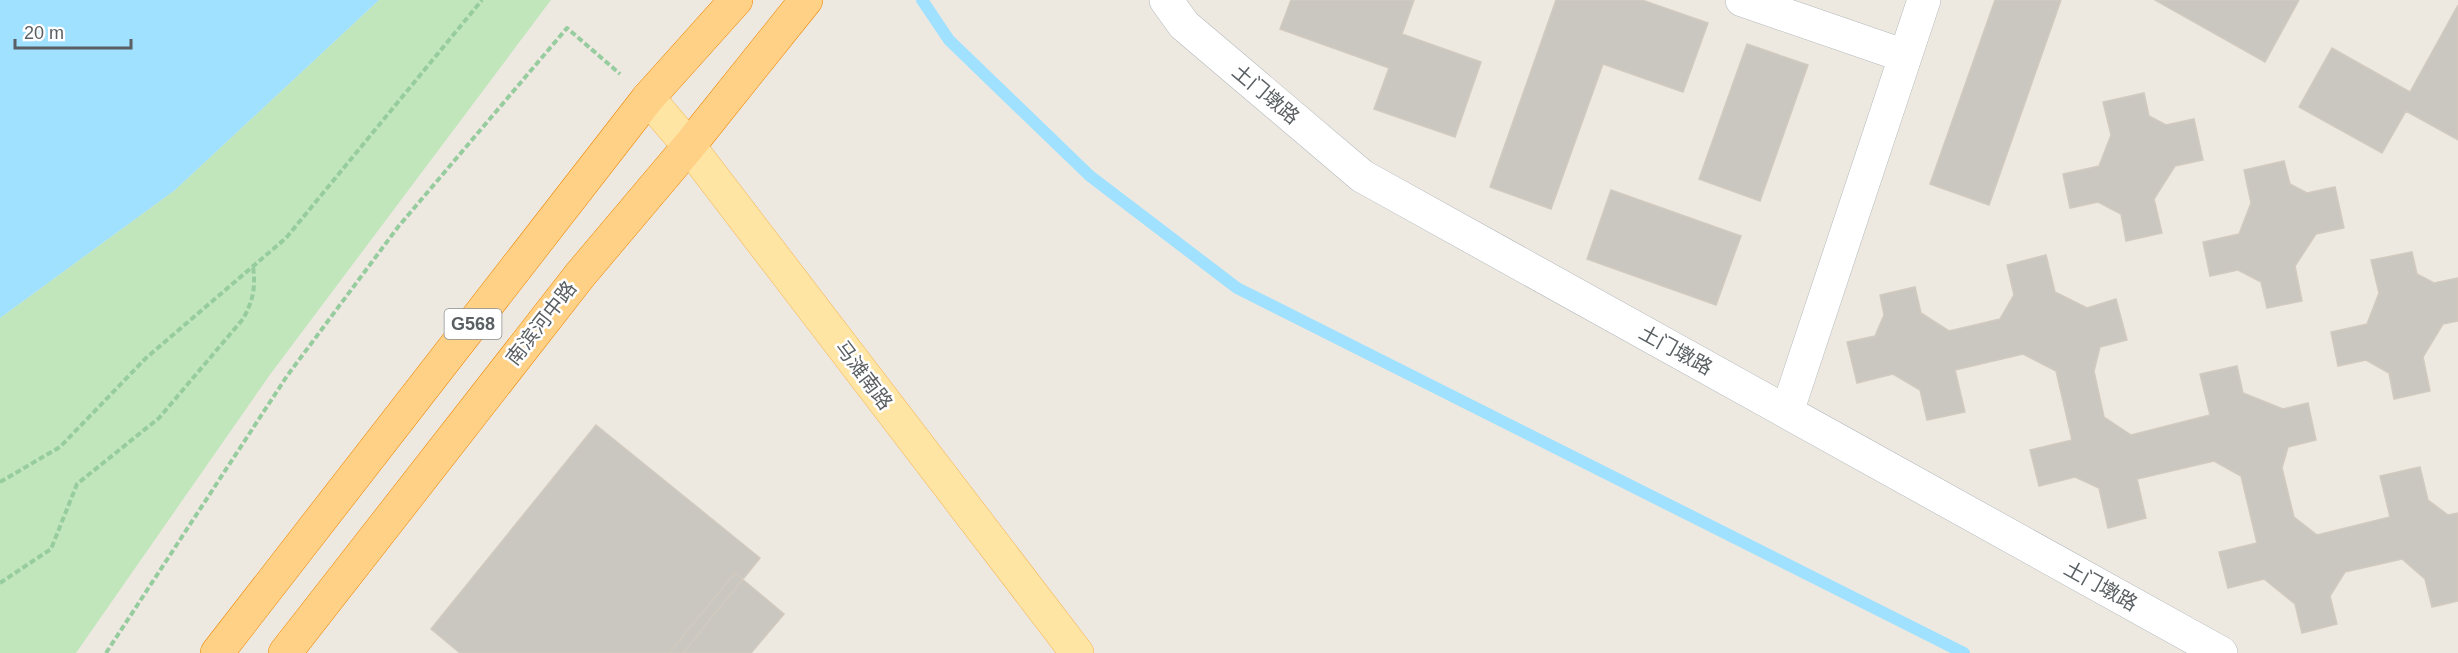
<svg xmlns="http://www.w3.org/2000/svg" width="2458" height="653" font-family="Arial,'Noto Sans SC',sans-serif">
<rect width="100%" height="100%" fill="#ede9e1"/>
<!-- green -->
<path fill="#c1e6bc" d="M379 0H551L269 376 76 653H0V318L175 190Z"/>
<!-- water -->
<path fill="#9fe1ff" d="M0 0H379L175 190 0 318Z"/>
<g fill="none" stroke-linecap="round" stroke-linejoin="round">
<!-- stream -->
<path stroke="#9fe1ff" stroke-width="12" d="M922 0 949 40 1090 176 1237 288 1964 653"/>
</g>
<!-- building -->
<path fill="#cac6c0" stroke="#d2cabf" stroke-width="1.5" d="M1291 0H1414L1402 34 1481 62 1455 137 1374 109 1389 68 1280 29Z
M1556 0H1642L1708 23 1683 92 1603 64 1551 209 1490 187Z
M1995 0H2061L1989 205 1930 184Z
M2155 0H2299L2265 62Z
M2458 5V140L2406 111 2382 153 2299 107 2332 48 2410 92Z
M1747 44 1808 65 1760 201 1699 179Z
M2144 93 2149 116 2166 125 2194 119 2203 160 2175 166 2154 199 2162 233 2126 241 2121 214 2098 202 2070 208 2063 174 2099 166 2111 135 2103 102Z
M2284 161 2290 184 2307 193 2335 187 2344 228 2316 234 2295 266 2302 301 2267 308 2261 282 2238 270 2210 276 2203 242 2239 234 2251 203 2244 170Z
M1611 190 1741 236 1716 305 1587 259Z
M2412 252 2417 274 2434 283 2458 278V321L2443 324 2423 357 2430 391 2394 399 2389 373 2366 360 2338 366 2331 332 2367 324 2379 293 2371 260Z
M2046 255 2055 292 2087 308 2116 299 2127 340 2100 347 2094 371 2104 417 2131 435 2210 415 2200 374 2237 366 2243 393 2283 409 2308 403 2316 440 2288 447 2282 468 2294 517 2317 535 2390 517 2380 476 2420 467 2428 500 2448 515 2458 513V601L2432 607 2425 579 2402 559 2345 572 2330 596 2337 624 2302 633 2295 604 2264 579 2228 588 2219 552 2257 543 2241 476 2214 461 2137 479 2146 518 2108 528 2099 488 2075 477 2039 486 2030 450 2072 440 2056 371 2023 354 1955 370 1965 412 1927 420 1920 390 1893 374 1857 383 1847 342 1875 336 1884 315 1880 295 1915 287 1921 313 1949 331 2000 319 2014 295 2007 265Z
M596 425 760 558 683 653H460L431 629Z
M735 573 784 614 751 653H669Z"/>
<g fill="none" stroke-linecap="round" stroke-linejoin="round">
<defs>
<path id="minor" d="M1166 0 1184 25 1362 176 2221 653
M1742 0 1905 56
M1787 412 1924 0"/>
<path id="major" d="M648 98 689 146 1077 653"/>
<path id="highway" d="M217 653 648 98 736 0
M285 653 580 275 689 146 806 0"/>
</defs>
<!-- minor casing -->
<use href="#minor" stroke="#b4b8bc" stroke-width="34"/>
<!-- major casing -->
<use href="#major" stroke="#f6b351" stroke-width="34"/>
<!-- highway casing -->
<use href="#highway" stroke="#ee8600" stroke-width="34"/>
<!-- path -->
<path stroke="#97cc9f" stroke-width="4" stroke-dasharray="6 3" stroke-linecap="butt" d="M0 482 60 447 146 358 286 238 482 0
M0 583 51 549 77 484 159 418 243 319C253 301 256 287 253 267
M106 653 287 376 398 227 567 28 620 74"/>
<!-- minor -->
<use href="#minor" stroke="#fff" stroke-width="33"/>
<!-- major -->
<use href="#major" stroke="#ffe5a4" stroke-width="33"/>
<!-- highway -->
<use href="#highway" stroke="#ffd186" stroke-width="33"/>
</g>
<g text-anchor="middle" stroke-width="5" stroke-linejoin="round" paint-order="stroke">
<!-- shield labels -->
<rect fill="#fff" stroke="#8b8f91" stroke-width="1.5" x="444.5" y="309" width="57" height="30" rx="4.5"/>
<g font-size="18" font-weight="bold" fill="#595f62">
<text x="473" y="330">G568</text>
</g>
<!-- street labels -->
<g font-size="20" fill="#595f62" stroke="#fff">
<text transform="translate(1266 94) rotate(40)" y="7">土门墩路</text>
<text transform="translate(541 323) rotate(-52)" y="7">南滨河中路</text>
<text transform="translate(1676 350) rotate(29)" y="7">土门墩路</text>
<text transform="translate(864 375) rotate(53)" y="7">马滩南路</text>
<text transform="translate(2101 586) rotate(29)" y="7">土门墩路</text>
</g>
</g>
<!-- scale -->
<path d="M15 39v9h116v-9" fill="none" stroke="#595f62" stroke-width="3"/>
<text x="24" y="39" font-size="18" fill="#595f62" stroke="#ffffff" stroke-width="4.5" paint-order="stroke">20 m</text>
</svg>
